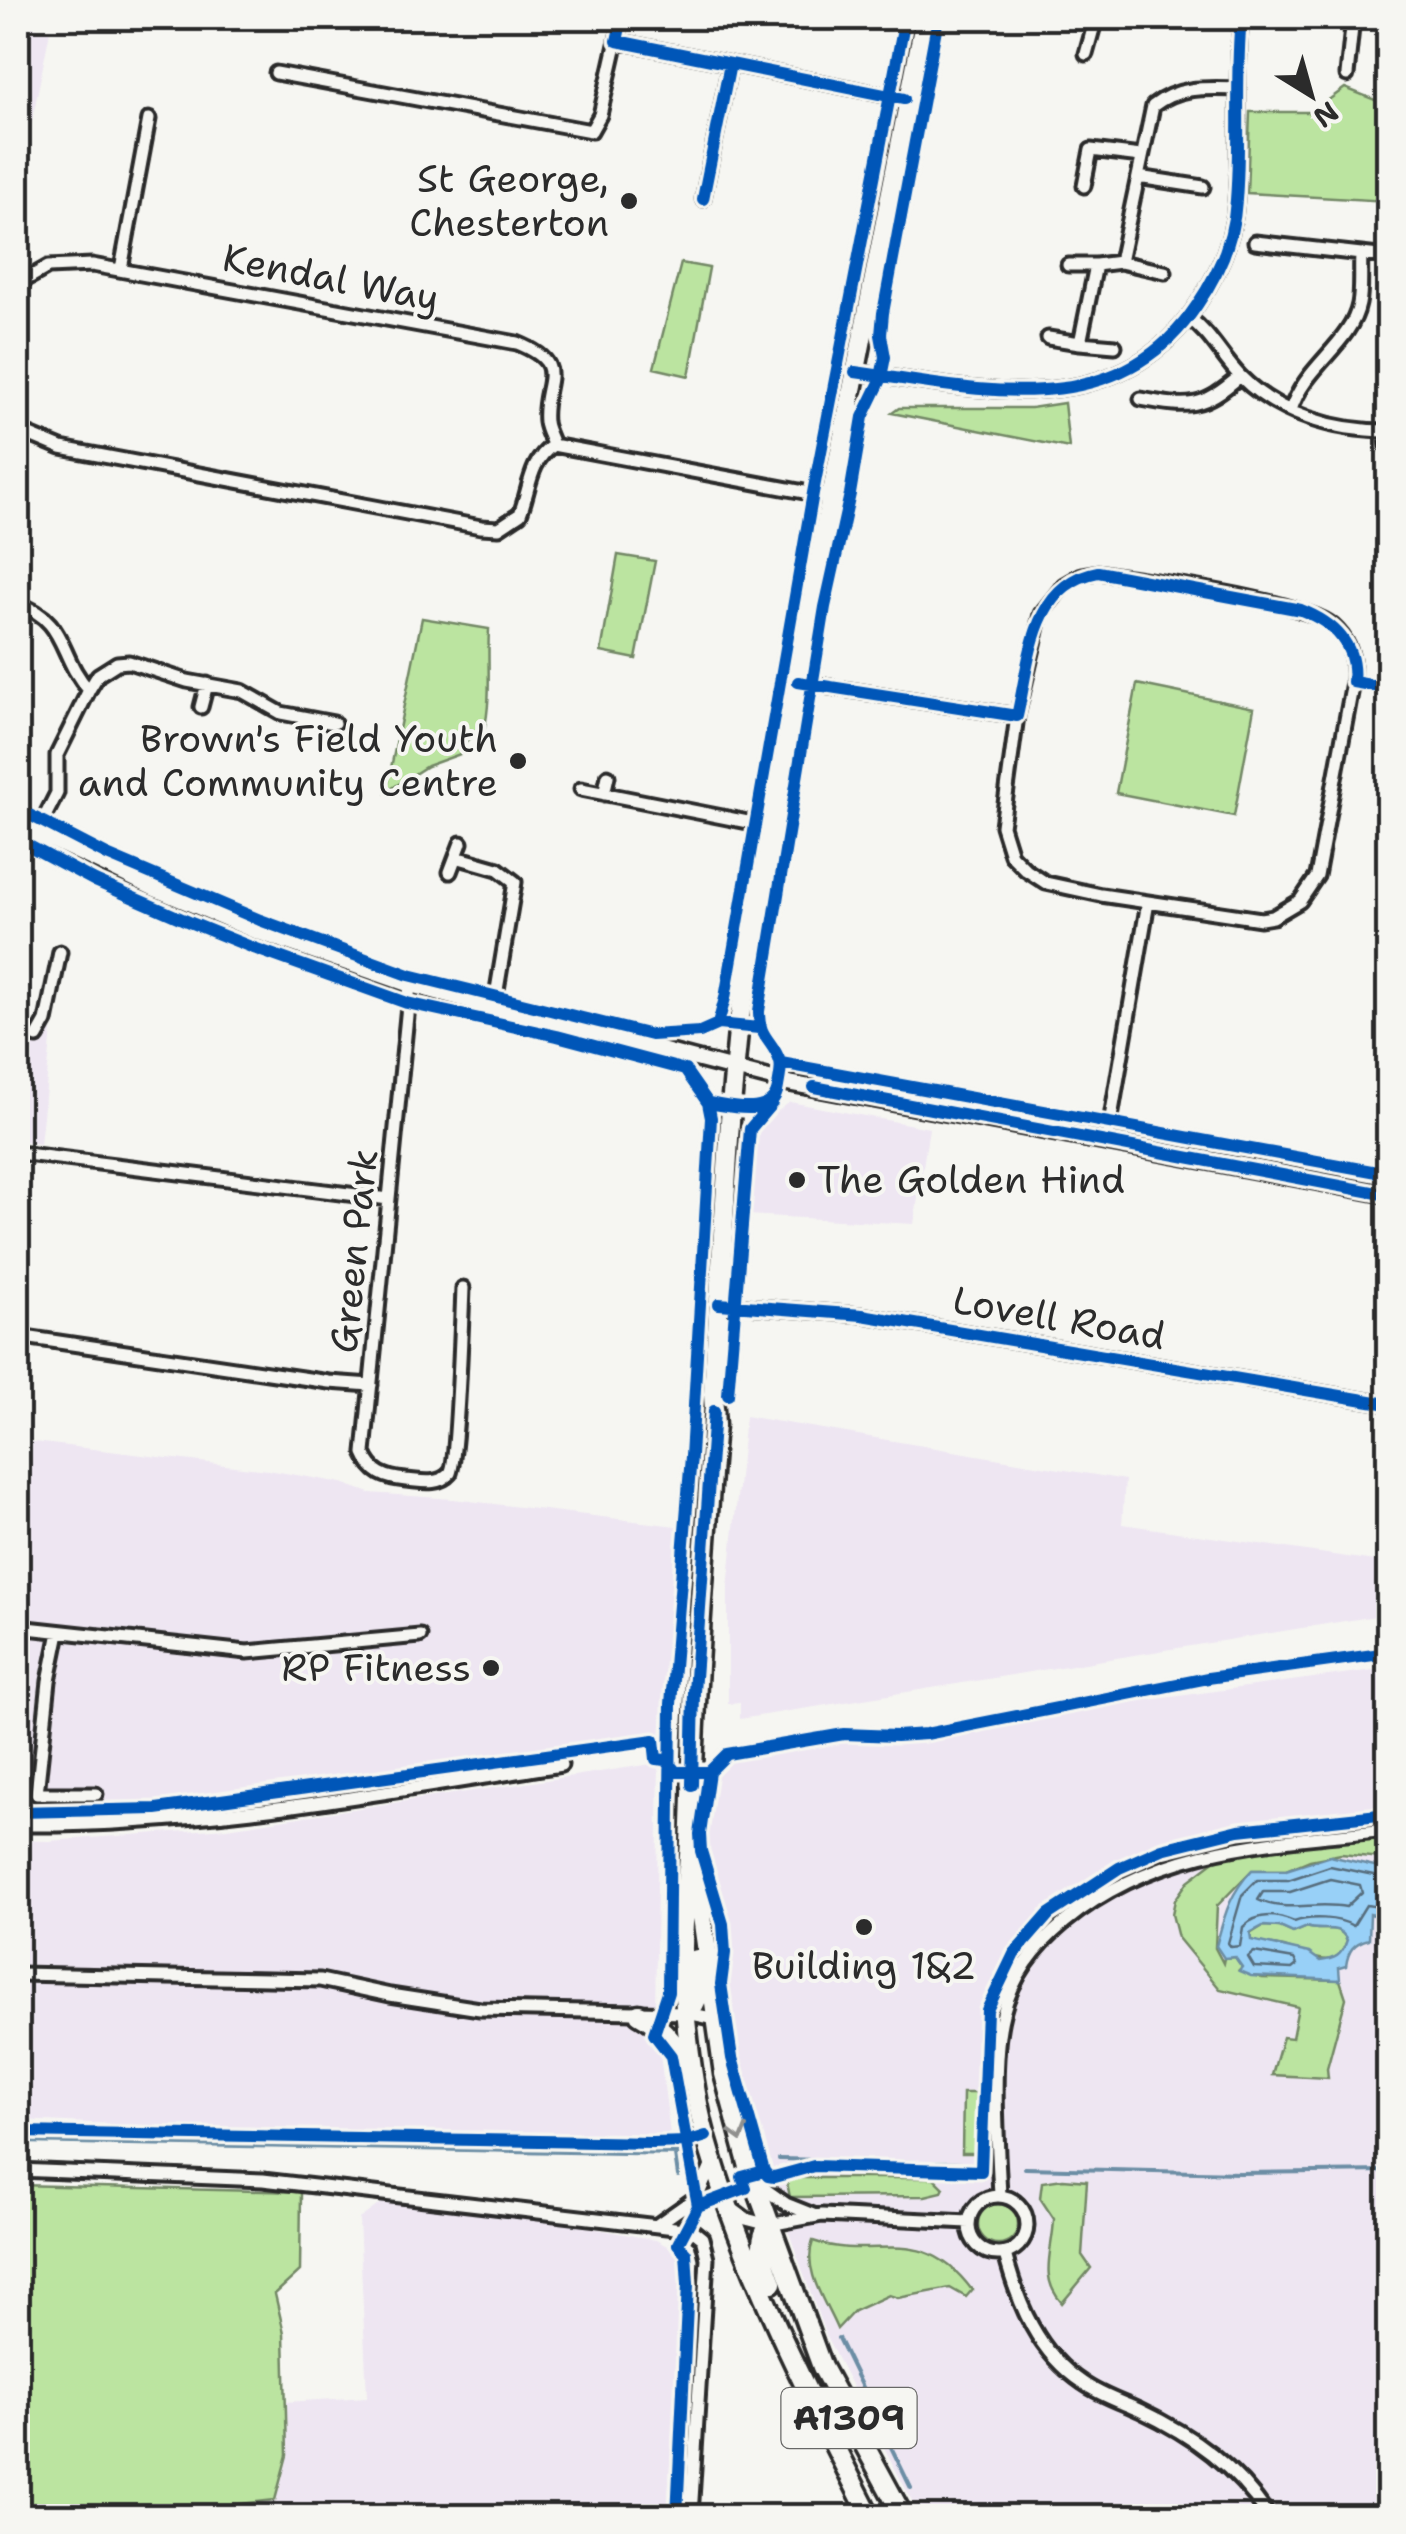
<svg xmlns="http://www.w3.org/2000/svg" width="1406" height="2534" font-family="'Shantell Sans',sans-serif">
<rect width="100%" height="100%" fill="#f6f6f2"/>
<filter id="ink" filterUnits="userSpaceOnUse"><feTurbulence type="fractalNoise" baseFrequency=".01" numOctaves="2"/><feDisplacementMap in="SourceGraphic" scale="20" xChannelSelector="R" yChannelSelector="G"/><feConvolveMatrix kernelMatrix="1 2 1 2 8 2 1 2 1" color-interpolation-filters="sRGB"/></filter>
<g filter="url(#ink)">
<!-- built -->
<path fill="#eee6f2" d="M18 24 50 31 21 176 18 178Z
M18 1016 52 1031 40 1144 18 1141 21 1100 18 1099Z
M790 1102 929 1128 914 1224 746 1215 753 1130Z
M745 1416 1125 1480 1122 1524 1388 1563V1614L740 1719V1703L728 1704V1589Z
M18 1440 268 1470 342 1483 370 1493 453 1499 676 1526 660 1737 155 1804 18 1805Z
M1388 1668V2516H920L827 2339 757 2143 725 1985 727 1931 708 1846 709 1791 726 1760 849 1740Z
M659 1763 655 2014 670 2134 540 2136 369 2131 361 2134 18 2120V1840L48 1841 227 1828Z
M388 2198 534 2217 656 2240 678 2252 682 2259 667 2516H212L211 2507 275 2499 287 2455 285 2402 367 2397 359 2219Z"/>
<!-- green -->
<path fill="#bbe4a0" stroke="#738866" stroke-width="2.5" d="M1345 88 1388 105V201L1247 193 1250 112H1312Z
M681 263 709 268 689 376 654 368Z
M1064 403 1069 448 892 413 899 408H1031Z
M618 555 655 561 636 659 601 652Z
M422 618 489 629C487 663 492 698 484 731L478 729 461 747 463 753 427 766 386 792Z
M1137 684 1254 708 1234 816 1116 793Z
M1349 1838 1386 1839 1380 1858 1341 1854 1310 1860 1286 1870H1252L1217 1906 1215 1948 1223 1963 1224 1958 1235 1957 1242 1967 1239 1970 1262 1978 1340 1980 1346 1998 1327 2068 1328 2078 1272 2075 1283 2037 1292 2038 1298 2007 1220 1989 1178 1938 1172 1914 1175 1900 1188 1881 1225 1853Z
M1263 1926 1280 1927 1293 1933 1307 1927C1323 1933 1338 1922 1347 1940 1336 1975 1309 1954 1284 1947 1273 1944 1262 1945 1251 1940L1250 1934Z
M963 2093H980L979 2153H962Z
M786 2178H934L944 2188 942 2192 925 2196 790 2197Z
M1063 2179 1087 2181 1082 2255 1091 2268 1062 2303C1038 2277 1053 2251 1054 2219L1040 2198 1042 2182Z
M18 2185 301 2192 300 2271 275 2294 284 2333 287 2455 275 2500 212 2507V2516H18Z
M978 2224a20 20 0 1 1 40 0a20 20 0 1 1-40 0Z
M813 2241C877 2263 920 2220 972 2290L966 2297 950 2288 898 2298 889 2295 854 2311 837 2329C826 2303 802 2270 813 2241Z"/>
<!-- water -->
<path fill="#98d0f7" stroke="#6c8ea5" stroke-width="2.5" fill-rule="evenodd" d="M1330 1856 1388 1869V1918L1370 1914 1369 1939C1353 1943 1348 1951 1346 1966L1339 1968 1340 1980 1251 1976 1239 1971 1242 1967 1235 1957 1224 1958 1216 1946C1225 1914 1229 1895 1252 1870H1286ZM1263 1926 1280 1927 1293 1933 1307 1927C1323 1933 1338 1922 1347 1940 1342 1956 1335 1959 1320 1961L1309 1953 1251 1940 1250 1933Z"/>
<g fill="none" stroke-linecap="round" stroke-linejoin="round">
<!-- shore -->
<path stroke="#576d7d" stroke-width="2.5" d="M1388 1878 1330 1866 1288 1880H1257L1242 1895 1228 1943 1231 1947 1240 1946 1243 1927C1258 1912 1276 1914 1294 1922 1309 1916 1339 1917 1353 1926L1366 1905 1388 1908
M1330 1879 1360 1885 1362 1892 1346 1907C1317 1901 1284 1913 1258 1900L1263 1892H1290Z
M1254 1952 1294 1959 1297 1965 1292 1969 1254 1967 1248 1957Z"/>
<!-- stream -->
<path stroke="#6c8ea5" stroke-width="4" d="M18 2142 681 2154
M675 2155 678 2176
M779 2159 963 2163
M1025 2168 1239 2173 1388 2171
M838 2338 911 2488"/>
<defs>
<path id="minor" d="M231 18 238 19
M617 41 909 100
M1086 54 1096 18
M276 73 591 131 600 115 622 18
M1347 75 1353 18
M1138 177 1203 187
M1084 186 1091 150 1141 156
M703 199 730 64
M1255 242 1388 257
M1120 262 1165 272
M1068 265H1096
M121 269 149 119
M18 284 48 267 92 265 517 343C572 365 541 382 545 422 546 430 551 438 553 445
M1189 318C1211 334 1221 356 1240 376 1278 415 1335 431 1388 431
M1048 338 1080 343
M1115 346 1080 343 1096 265 1120 262 1153 106C1179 86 1205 88 1237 89
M855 372C976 389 1117 426 1197 305 1219 273 1234 239 1236 200 1241 139 1235 78 1241 18
M1141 399C1190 408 1202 409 1240 376
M1291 410C1304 367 1351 344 1359 304 1362 289 1360 271 1361 256
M18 430 61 448 481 527 499 528 520 514C530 489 529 462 553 445L831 497
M1386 432 1388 448
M1098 572C1144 580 1304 600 1333 626 1350 641 1355 660 1353 682L1317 876 1300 901 1273 917 1261 919 1101 895 1046 883 1026 870 1011 855 1002 826 1017 716 1041 614 1064 585 1081 575Z
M18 604C68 620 58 657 89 690
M798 682 1017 716
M201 707 207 684
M581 789 773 827
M604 794 608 776
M29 848 57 793V755L89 690 98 675 117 663 129 662 187 681 242 691 281 713 334 723
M456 857 498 869 515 882 494 1008
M450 872 461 843
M410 985 364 1453C372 1473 385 1478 406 1480 420 1481 439 1486 450 1473 457 1464 462 1312 463 1288
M37 1037 46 1021 60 952
M1107 1141 1148 902
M18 1153 389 1199
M719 1304 862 1315 1388 1404
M18 1336 329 1382 371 1385
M18 1627 247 1652 420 1636
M59 1632 49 1681 37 1794H96
M18 1825C201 1827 381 1793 561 1765
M18 1974 320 1980 390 1995 480 2009 687 2013 716 2019
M18 2170 263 2180 692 2230 702 2238 707 2258 691 2516
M759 2185 786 2204 816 2216
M1000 2196C998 2147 991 2060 1003 2014 1013 1975 1035 1947 1065 1922 1158 1845 1274 1842 1388 1830
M969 2225a29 29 0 1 1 58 0a29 29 0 1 1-58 0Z
M731 2208 746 2219 769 2225 822 2215 969 2222
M657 2225 698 2196 712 2164
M1005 2254C1018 2304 1038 2353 1083 2383 1100 2395 1121 2402 1139 2410 1194 2436 1235 2466 1269 2516"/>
<path id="tertiary" d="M18 824 153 888 255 931 410 985 788 1083 1388 1195"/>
<path id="primary" d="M695 1866 724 2074 749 2167 822 2367 903 2516
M687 2013C704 2000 698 1979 697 1959
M639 2014C668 2030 678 2045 686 2076
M769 2225C755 2243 765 2264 772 2283
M870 2516C808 2394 742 2267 705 2134 692 2086 681 1997 683 1946 684 1906 689 1866 691 1825 695 1691 704 1558 715 1425L713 1394 731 1106 739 1021 825 528 925 18"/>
</defs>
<!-- minor casing -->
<use href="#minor" stroke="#2b2b2b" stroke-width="19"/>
<!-- tertiary casing -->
<use href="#tertiary" stroke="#2b2b2b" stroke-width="21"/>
<!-- primary casing -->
<use href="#primary" stroke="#2b2b2b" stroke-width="25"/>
<!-- minor -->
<use href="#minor" stroke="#f6f6f2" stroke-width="11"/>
<!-- tertiary -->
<use href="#tertiary" stroke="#f6f6f2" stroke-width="14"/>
<!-- primary -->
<use href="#primary" stroke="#f6f6f2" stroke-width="18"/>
<defs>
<path id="cycleway" d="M622 18 617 41 904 99
M703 199 730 64
M855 372C976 389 1117 426 1197 305 1219 273 1234 239 1236 200 1241 139 1235 78 1241 18
M798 682 1017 716C1030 661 1031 584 1098 572L1301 610C1334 623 1357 644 1353 682L1388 688
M18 809 107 855 260 920 409 975 651 1035 700 1032 718 1024 759 1028
M18 840 95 881 189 922 251 947 407 1003 557 1036 685 1070 708 1103 711 1118 691 1456 671 1704 668 1992 654 2034 671 2056 698 2206
M718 1024 725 998 813 493 905 18
M781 1063 1388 1174
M814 1087 1388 1195
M708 1103C729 1106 774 1119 778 1087 779 1080 782 1069 780 1062 774 1041 758 1038 759 1011L825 607 850 494 863 417 880 382 885 357 881 335 883 313 938 18
M719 1304 862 1315 1388 1404
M728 1395 750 1129 772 1103
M692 1785 694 1692 714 1411
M18 1812 156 1809 654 1740 656 1759 666 1760 676 1772H709
M18 2132 652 2143 687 2142 706 2136
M764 2171 732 2058 721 1984 725 1953 723 1924 701 1851 700 1834 709 1772 727 1754 844 1734 896 1736 926 1734 1208 1678 1388 1653
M698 2206 746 2188 742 2177 764 2171 768 2176 774 2177 814 2166 981 2171 987 2010 1014 1954 1049 1914 1119 1868 1162 1849 1239 1830 1388 1814
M677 2516 688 2284 686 2253 678 2244 698 2206"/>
</defs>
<!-- cycleway casing -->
<use href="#cycleway" stroke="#f6f6f2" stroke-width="19"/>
<!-- cycleway -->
<use href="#cycleway" stroke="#0057b8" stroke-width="12"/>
</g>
<!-- one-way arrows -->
<defs><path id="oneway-chevron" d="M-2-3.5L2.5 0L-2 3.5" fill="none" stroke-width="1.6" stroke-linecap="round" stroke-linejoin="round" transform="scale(2.5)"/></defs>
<use stroke="#90908e" href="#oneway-chevron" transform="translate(739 2134) rotate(74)"/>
</g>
<!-- markers -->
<g fill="#2b2b2b" stroke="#f6f6f2" stroke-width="4">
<circle cx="629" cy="201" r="10"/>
<circle cx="518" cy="761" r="10"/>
<circle cx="797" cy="1180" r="10"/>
<circle cx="491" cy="1668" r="10"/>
<circle cx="864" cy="1927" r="10"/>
</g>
<g text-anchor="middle" stroke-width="8" stroke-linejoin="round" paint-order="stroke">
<!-- shield labels -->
<rect fill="#f6f6f2" stroke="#686867" stroke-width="2.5" x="781.5" y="2388" width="135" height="60" rx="8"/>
<g font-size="35" font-weight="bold" fill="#2b2b2b">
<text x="849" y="2430">A1309</text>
</g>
<!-- poi labels -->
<g font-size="38" fill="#2b2b2b" stroke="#f6f6f2" text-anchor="end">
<text x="609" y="192">St George,<tspan x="609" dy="44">Chesterton</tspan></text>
<text x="498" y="752">Brown's Field Youth<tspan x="498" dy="44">and Community Centre</tspan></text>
<text x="817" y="1193" text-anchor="start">The Golden Hind</text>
<text x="471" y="1681">RP Fitness</text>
<text x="864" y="1979" text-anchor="middle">Building 1&amp;2</text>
</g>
<!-- street labels -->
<g font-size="38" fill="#2b2b2b" stroke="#f6f6f2">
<text transform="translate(331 278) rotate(11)" y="13">Kendal Way</text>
<text transform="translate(354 1251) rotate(-84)" y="13">Green Park</text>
<text transform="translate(1059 1318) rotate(10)" y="13">Lovell Road</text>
</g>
</g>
<!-- margin -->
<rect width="1406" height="2534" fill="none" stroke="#f6f6f2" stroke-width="60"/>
<rect x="30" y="30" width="1346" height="2474" fill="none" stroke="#2b2b2b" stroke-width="4" filter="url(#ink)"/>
<!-- north arrow -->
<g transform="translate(1311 95) rotate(143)" stroke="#f6f6f2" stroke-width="8" paint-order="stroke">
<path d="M0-8L18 38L0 25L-18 38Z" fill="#2b2b2b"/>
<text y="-15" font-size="28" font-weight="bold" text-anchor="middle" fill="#2b2b2b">N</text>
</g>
</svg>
